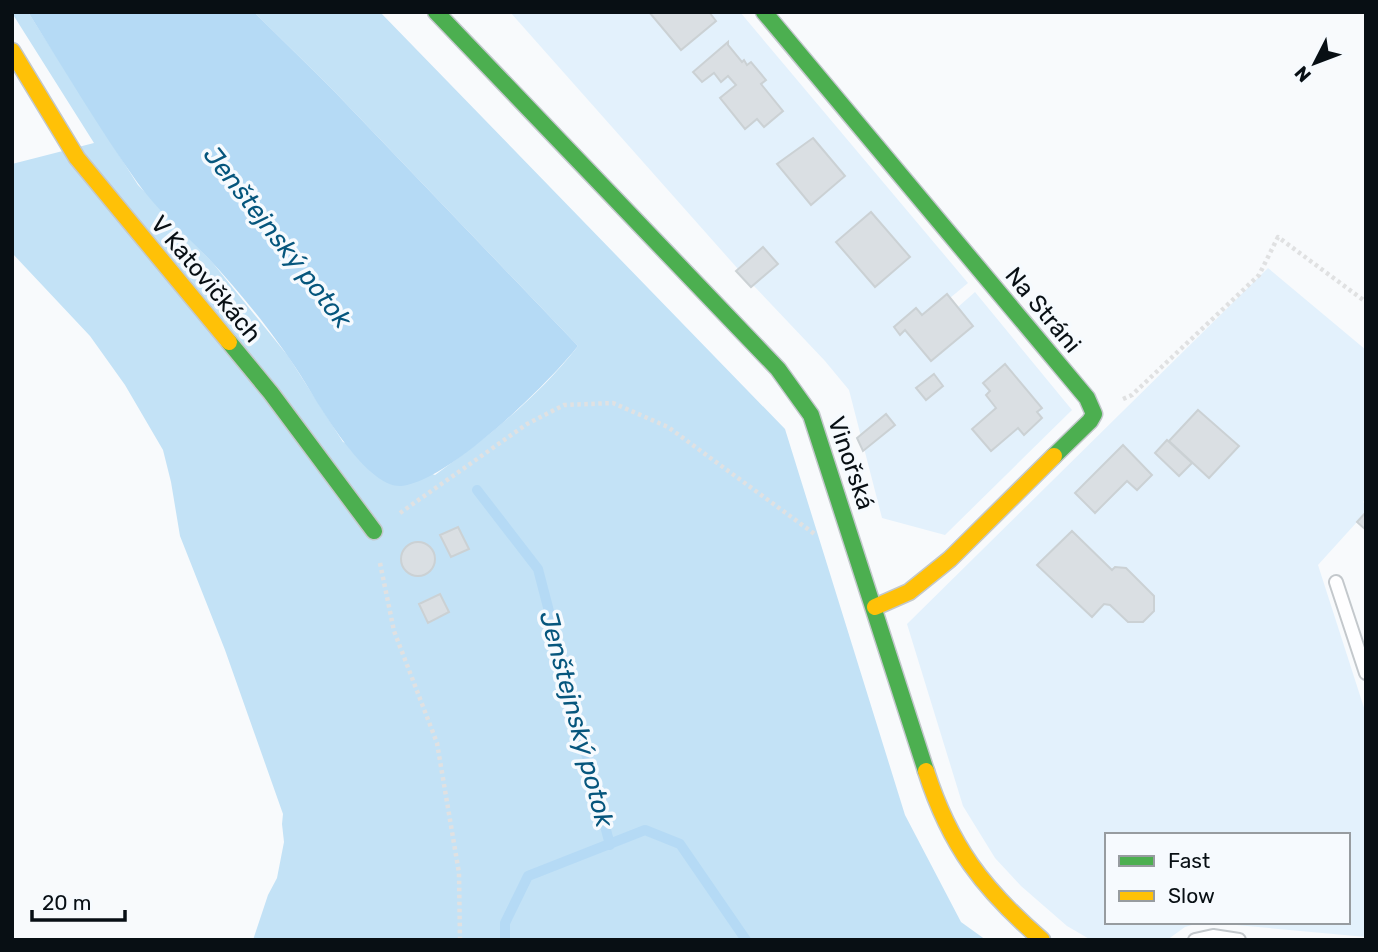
<svg xmlns="http://www.w3.org/2000/svg" width="1378" height="952" font-family="Rubik,sans-serif">
<rect width="100%" height="100%" fill="#f8fafc"/>
<!-- green -->
<path fill="#e3f1fc" d="M510 12H740L968 283 950 298 946 294 922 315 916 309 894 327 899 334 905 330 932 361 973 326 958 307 975 292 1072 410 945 535 882 518 849 390 825 361 753 285 763 247 738 269Z
M1268 268 1366 350V499L1363 502 1366 505V512L1318 565 1366 714V937L1203 922H1348V835H1107V922H1202L1185 927 1167 940H1091L1067 926 1021 886 995 858 963 806 907 624Z"/>
<!-- forest -->
<path fill="#c3e2f6" d="M28 12 138 185 212 262 288 356 343 442 435 475C487 438 539 396 578 346L332 89 254 12H380L785 429 905 815 961 922 986 940H253L268 895 277 878 284 842 282 824 283 814 225 650 180 536 171 482 163 450 125 385 90 336 12 253V164L94 143 12 13Z"/>
<!-- water -->
<path fill="#b5daf5" d="M28 12H254L332 89 578 346C547 385 450 480 402 486 366 489 318 403 301 376 276 337 241 293 209 259 186 235 156 209 137 182 98 127 64 69 28 12Z"/>
<g fill="none" stroke-linecap="round" stroke-linejoin="round">
<!-- stream -->
<path stroke="#b5daf5" stroke-width="10" d="M477 490 538 569 610 845
M505 940V923L528 876 645 830 680 844 746 940"/>
</g>
<!-- building -->
<path fill="#dadfe3" stroke="#cbd1d4" stroke-width="2" d="M649 12H709L716 21 681 50Z
M728 42V45L742 62 744 60 747 65 751 62 766 80 761 84 783 111 764 127 757 119 745 129 720 98 736 85 728 76 721 82 714 73 702 82 693 72Z
M813 138 845 176 811 205 777 164Z
M871 212 910 257 875 287 836 242Z
M763 247 778 264 751 287 736 271Z
M947 294 973 326 931 361 905 330 900 335 894 327 916 308 922 315Z
M1005 364 1042 408 1037 412 1042 418 1024 435 1018 428 991 451 972 429 996 408 986 395 990 391 983 383Z
M934 374 943 386 926 400 916 388Z
M1198 410 1239 446 1209 478 1169 441Z
M886 414 895 425 863 451 857 438Z
M1167 440 1192 463 1179 476 1155 453Z
M1123 445 1152 475 1137 490 1127 481 1095 513 1075 493Z
M1366 512V530L1357 522Z
M458 527 469 549 451 557 440 535Z
M1072 531 1112 570 1115 567 1126 568 1154 596V611L1143 622H1128L1110 605 1104 604 1092 617 1037 565Z
M401 559a17 17 0 1 1 34 0a17 17 0 1 1-34 0Z
M440 594 449 612 428 623 419 604Z"/>
<g fill="none" stroke-linecap="round" stroke-linejoin="round">
<defs>
<path id="lane" d="M1336 582 1366 673
M1195 940 1213 936 1239 940"/>
<path id="fast" d="M436 12 778 369 811 415 926 771
M764 12 1087 398 1094 414 1090 421 1054 456
M229 342 271 393 374 531"/>
<path id="slow" d="M12 51 77 158 229 342
M875 607 909 592 950 559 1054 456
M926 771C950 846 983 889 1042 940"/>
</defs>
<!-- lane casing -->
<use href="#lane" stroke="#c3c8cc" stroke-width="16"/>
<!-- fast casing -->
<use href="#fast" stroke="#c3c8cc" stroke-width="19"/>
<!-- slow casing -->
<use href="#slow" stroke="#c3c8cc" stroke-width="19"/>
<!-- path -->
<path stroke="#e0e1e2" stroke-width="4.5" stroke-dasharray="3.5 3.5" stroke-linecap="butt" d="M1123 399 1132 395 1259 275 1278 237 1366 302
M400 513 527 424 564 405 613 403 668 427 816 535
M380 563 394 631 437 743 459 873 460 940"/>
<!-- lane -->
<use href="#lane" stroke="#fefeff" stroke-width="12"/>
<!-- fast -->
<use href="#fast" stroke="#4caf50" stroke-width="16"/>
<!-- slow -->
<use href="#slow" stroke="#ffc107" stroke-width="16"/>
</g>
<g text-anchor="middle" stroke-width="7" stroke-linejoin="round" paint-order="stroke">
<!-- street labels -->
<g font-size="24" fill="#080f14" stroke="#f6fafe">
<text transform="translate(206 279) rotate(50)" y="8">V Katovičkách</text>
<text transform="translate(1043 310) rotate(50)" y="8">Na Stráni</text>
<text transform="translate(851 463) rotate(71)" y="8">Vinořská</text>
</g>
<!-- water labels -->
<g font-size="26" font-style="italic" fill="#06567d" stroke="#f6fafe">
<text transform="translate(278 237) rotate(52)" y="9">Jenštejnský potok</text>
<text transform="translate(577 719) rotate(75)" y="9">Jenštejnský potok</text>
</g>
</g>
<!-- border -->
<rect width="1378" height="952" fill="none" stroke="#080f14" stroke-width="28"/>
<!-- legend -->
<rect x="1105" y="833" width="245" height="91" fill="#f6fafe" stroke="#979ca0" stroke-width="2"/>
<rect x="1119" y="856" width="35" height="10" fill="#4caf50" stroke="#979ca0" stroke-width="2"/>
<text x="1168" y="868" font-size="21" fill="#080f14">Fast</text>
<rect x="1119" y="891" width="35" height="10" fill="#ffc107" stroke="#979ca0" stroke-width="2"/>
<text x="1168" y="903" font-size="21" fill="#080f14">Slow</text>
<!-- north arrow -->
<g transform="translate(1315 63) rotate(228)" stroke="#f6fafe" stroke-width="5" paint-order="stroke">
<path d="M0-5L12 26L0 18L-12 26Z" fill="#080f14"/>
<text y="-10" font-size="19" font-weight="bold" text-anchor="middle" fill="#080f14">N</text>
</g>
<!-- scale -->
<path d="M32 910v10h93v-10" fill="none" stroke="#080f14" stroke-width="3.5"/>
<text x="42" y="910" font-size="21" fill="#080f14" stroke="#f6fafe" stroke-width="5" paint-order="stroke">20 m</text>
</svg>
